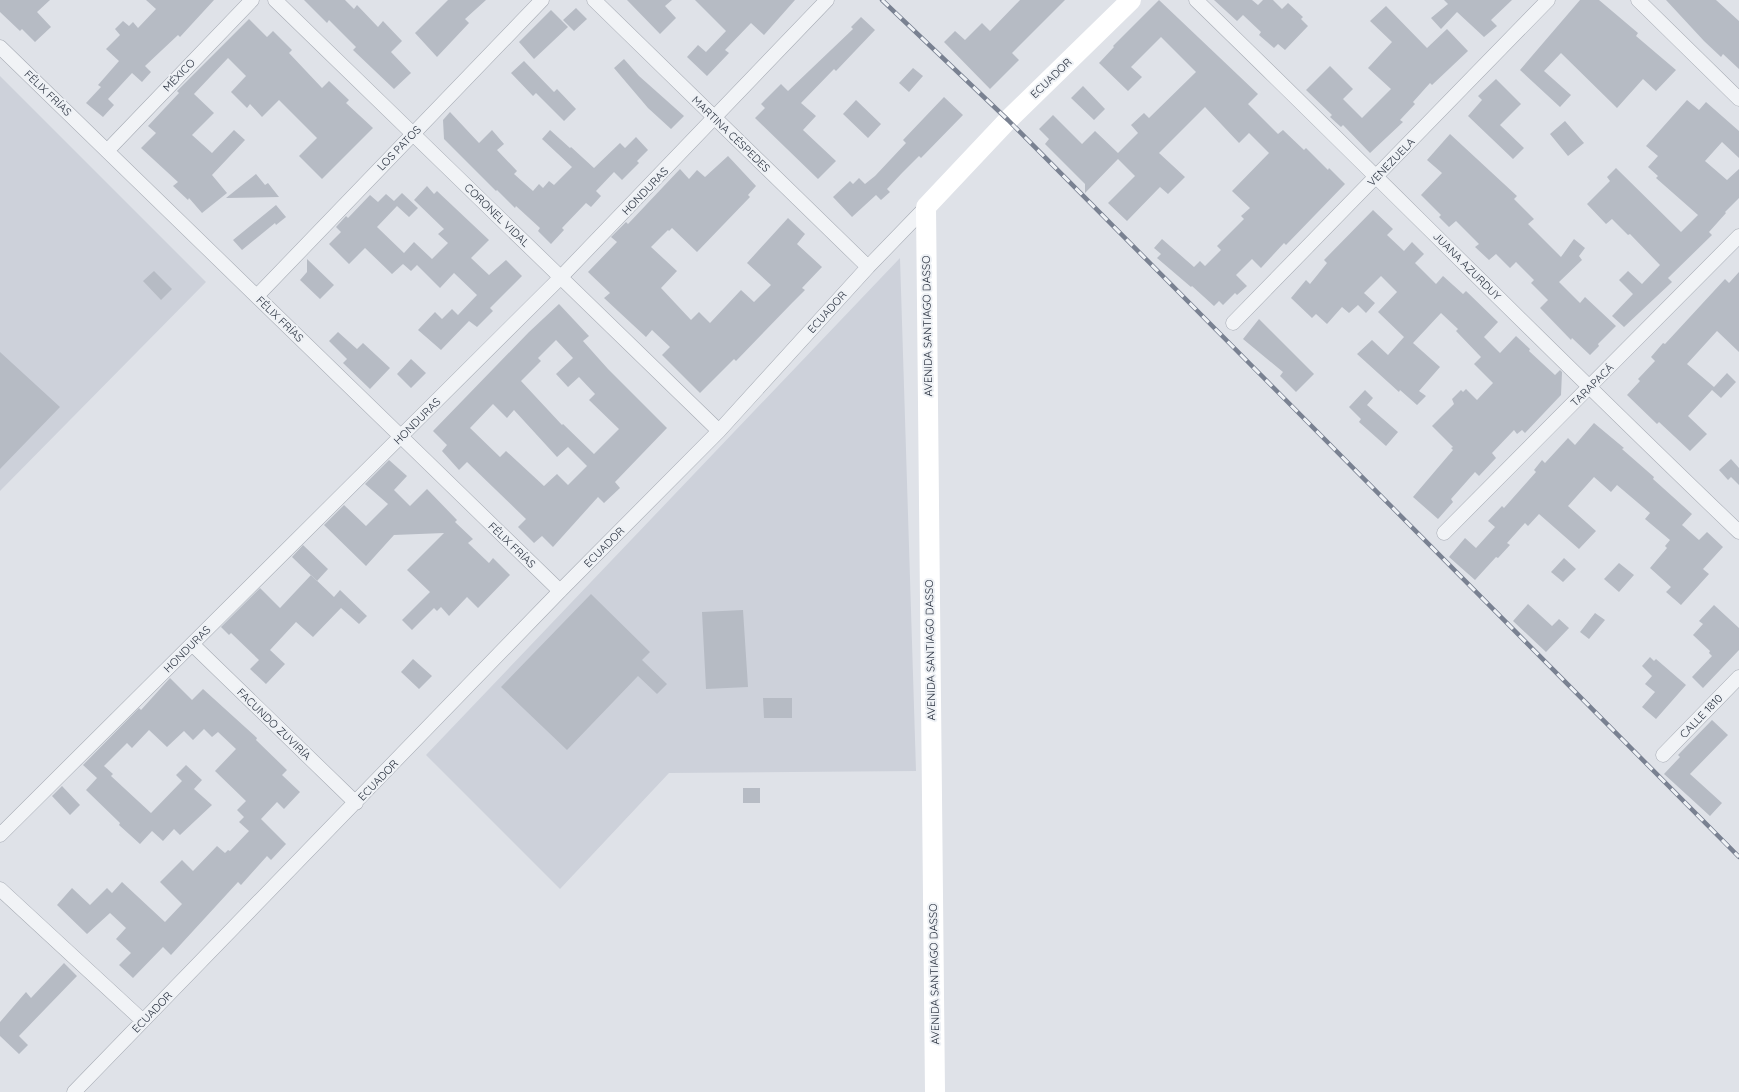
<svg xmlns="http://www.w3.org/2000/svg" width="1739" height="1092" font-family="Quicksand,sans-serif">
<rect width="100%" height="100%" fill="#dfe2e8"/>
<!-- built -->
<path fill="#cdd1da" d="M0 76 206 282 0 491Z
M900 258 916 771 669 773 560 889 426 755Z"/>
<!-- building -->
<path fill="#b6bbc4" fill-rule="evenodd" d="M0 0H50L37 12 51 27 35 42 22 29 20 31 0 12Z
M146 0H214L180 37 178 35 145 66 151 72 142 82 132 73 108 99 114 105 103 117 86 103 101 87 98 85 119 61 106 49 120 35 115 29 123 21 129 26 133 22 138 28 156 9Z
M304 0H345L354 9 357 5 378 27 383 21 402 41 391 52 411 73 394 89 353 50 356 47 329 20 327 23Z
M448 0H486L465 19 469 23 437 57 415 33Z
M627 0H672L665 6 676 18 660 34Z
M695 0H795L764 35 751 23 725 50 729 53 707 76 687 57 698 45 706 52 726 31Z
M1020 0H1065L1012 53 1019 60 990 89 944 42 955 31 965 40 982 23 990 31Z
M1159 0 1258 94 1248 104 1278 134 1283 130 1304 150 1306 148 1328 170 1329 168 1345 184 1286 245 1284 243 1261 268 1252 259 1236 275 1247 286 1237 295 1235 293 1223 305 1219 301 1214 306 1192 286 1191 287 1157 258 1161 254 1154 248 1162 239 1194 267 1200 261 1205 266 1221 250 1217 246 1244 219 1241 216 1250 208 1232 191 1269 153 1249 133 1239 143 1205 107 1159 153 1185 177 1168 194 1160 187 1127 221 1108 203 1135 176 1118 159 1085 193V184L1045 144 1049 139 1039 129 1053 115 1082 144 1095 131 1118 153 1138 133 1131 125 1144 113 1149 118 1196 72 1161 37 1131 67 1142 77 1128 91 1099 63 1114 47 1113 46Z
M1214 0H1252L1258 5 1263 0H1273L1282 9 1288 3 1303 17 1301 19 1308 26 1285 50 1278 44 1274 48 1259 35 1261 32 1243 15 1237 21Z
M1444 0H1512L1491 20 1497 26 1484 37 1457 12 1441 29 1431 18 1448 4Z
M1580 0H1599L1638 33 1636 36 1676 70 1656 91 1643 79 1617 108 1561 53 1544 71 1571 95 1560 107 1520 70Z
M1666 0H1716L1739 21V69L1723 54 1721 57 1704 41Z
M1386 6 1427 48 1447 29 1468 51 1432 85 1430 83 1413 102 1415 104 1400 120 1403 122 1370 153 1343 125 1341 127 1330 117 1332 115 1306 90 1330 66 1353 89 1343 99 1362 118 1391 89 1368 68 1392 42 1370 21Z
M576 8 587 19 574 31 563 20Z
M551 10 568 27 534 59 519 42Z
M861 17 875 30 836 71 834 69 801 103 816 116 803 130 836 161 818 179 755 118 765 108 761 104 781 84 788 91 853 29 851 27Z
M249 19 267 37 273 31 292 50 289 53 322 88 329 81 349 100 346 103 373 128 322 179 299 156 317 138 279 100 262 117 250 104 247 108 231 92 246 76 228 58 194 94 214 113 192 135 212 153 234 130 245 140 212 175 227 193 202 213 189 198 188 200 173 186 178 182 141 148 156 133 148 126 179 93 177 91Z
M624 59 639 76 684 116 671 129 648 108 614 68Z
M524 61 554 92 557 89 576 109 564 121 536 93 533 96 511 73Z
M913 68 923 76 909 92 899 83Z
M1496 79 1521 104 1500 125 1524 148 1513 159 1468 116 1482 100 1478 96Z
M1083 86 1105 109 1094 120 1071 98Z
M944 97 963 115 921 158 919 156 902 173 887 189 890 192 881 200 876 195 852 217 833 197 850 181 853 184 859 178 865 184 875 176 906 143 903 140Z
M856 100 881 124 868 138 843 114Z
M1687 100 1699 110 1706 102 1739 131V158L1722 142 1705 161 1727 180 1739 169V198L1725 212 1726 213 1709 232 1712 235 1668 278 1672 282 1624 327 1612 316 1633 294 1619 280 1628 271 1642 284 1660 265 1630 234 1628 235 1612 219 1606 224 1587 204 1610 181 1607 177 1616 168 1681 232 1698 215 1656 178 1658 176 1648 167 1658 156 1646 146Z
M450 112 479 143 492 130 504 144 497 150 517 171 514 174 533 191 539 184 543 188 549 181 554 185 572 167 542 139 550 130 570 148 571 147 594 168 620 143 625 148 636 137 648 150 637 161 639 163 622 180 614 172 596 191 601 196 591 207 586 203 562 228 564 230 551 244 538 231 540 228 516 206 515 208 497 190 496 191 444 139 443 120Z
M1565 121 1584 143 1568 156 1550 134Z
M1450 134 1517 196 1514 199 1534 219 1528 224 1561 257 1574 239 1585 248 1579 256 1582 260 1559 282 1580 303 1585 297 1616 326 1598 344 1599 346 1590 355 1572 338 1571 340 1540 308 1548 300 1531 283 1534 280 1516 262 1510 268 1496 254 1489 260 1475 247 1479 244 1456 221 1449 227 1439 217 1441 215 1421 195 1442 173 1427 160Z
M728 156 756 186 748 195 750 197 697 252 672 228 669 231 668 230 651 247 677 271 661 288 691 320 699 312 710 323 741 290 754 302 771 285 747 263 788 218 805 234 797 244 822 267 802 288 805 290 793 302 736 361 734 359 700 393 662 355 670 347 652 330 646 337 604 298 610 293 588 272 617 242 611 237 626 222 628 224 680 169 689 179 697 170 705 177Z
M256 174 265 185 268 183 279 197 226 198Z
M427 186 434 194 437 191 489 240 471 258 489 275 506 260 522 276 490 308 493 311 477 327 469 321 441 350 418 330 435 312 442 319 452 309 458 315 477 295 454 273 440 288 417 265 411 271 403 264 392 274 365 248 349 264 329 244 341 232 336 227 346 216 348 218 370 195 378 202 386 194 394 201 402 193 418 208 409 217 397 206 377 227 404 253 414 242 432 259 448 243 438 234 444 229 414 200Z
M276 205 286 217 276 225 275 223 242 250 233 240Z
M1373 210 1393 229 1387 235 1404 251 1412 242 1424 254 1415 263 1436 284 1443 276 1463 294 1466 291 1498 322 1484 337 1500 353 1516 336 1530 349 1529 351 1555 375 1560 370 1562 372 1561 395 1525 433 1522 430 1517 434 1514 430 1492 453 1496 458 1479 476 1475 472 1451 499 1453 502 1438 519 1413 497 1453 450 1451 448 1453 447 1432 426 1454 404 1452 399 1461 390 1463 392 1466 389 1477 400 1493 383 1474 364 1481 357 1456 331 1458 329 1441 313 1413 343 1440 367 1419 391 1426 396 1417 405 1400 390 1399 392 1357 354 1372 340 1388 355 1404 337 1378 312 1397 292 1381 276 1364 293 1375 303 1366 313 1358 305 1349 313 1342 307 1327 324 1316 314 1312 318 1291 298 1306 280 1310 284 1327 263 1324 260Z
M307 259 334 285 320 299 300 280 307 272Z
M154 271 172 289 161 300 143 281Z
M1739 272V352L1717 331 1687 364 1714 387 1727 373 1736 382 1721 398 1712 390 1688 416 1707 434 1690 451 1659 422 1657 424 1627 395 1640 381 1638 379 1655 361 1651 357 1663 343 1665 344 1725 279 1729 283Z
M559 304 589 336 583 341 608 369 667 428 615 482 620 488 604 503 598 497 553 547 542 536 534 543 518 527 526 519 467 462 459 470 442 451 447 445 433 431 529 332ZM556 340 573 358 556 374 568 387 579 377 595 394 589 400 619 429 594 454 563 424 562 425 521 381 541 361 538 358ZM493 404 507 418 514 410 557 457 568 447 587 466 568 485 557 474 544 486 506 451 500 457 470 428Z
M1259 319 1314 374 1296 392 1280 376 1283 372 1243 339Z
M338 332 357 349 363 343 390 368 370 389 343 363 347 359 329 341Z
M0 352 60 407 0 469Z
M411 359 426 373 411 388 397 374Z
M1365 390 1373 398 1367 405 1398 432 1386 446 1359 422 1361 419 1349 407Z
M1594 423 1624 448 1622 449 1654 477 1653 479 1692 514 1682 525 1699 540 1707 532 1723 547 1703 569 1709 574 1681 605 1666 592 1671 587 1650 568 1667 548 1665 546 1670 540 1645 519 1650 513 1617 485 1611 492 1594 477 1568 506 1596 531 1579 549 1539 514 1528 526 1525 523 1507 543 1510 545 1498 558 1496 557 1475 580 1449 557 1465 538 1476 548 1495 527 1488 521 1502 506 1504 508 1536 472 1534 470 1542 460 1545 463 1568 438 1575 445Z
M1731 459 1739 468V485L1731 477 1728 480 1719 470Z
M389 460 407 476 394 490 410 506 427 489 457 520 455 522 473 539 468 543 489 563 493 558 510 575 478 608 467 597 449 616 441 607 437 611 434 608 412 630 402 620 430 592 407 570 444 533 394 535 366 566 324 525 344 505 366 526 388 504 365 484Z
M303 545 328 569 317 581 292 557Z
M1564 558 1576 569 1563 582 1551 572Z
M1619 563 1634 575 1619 592 1604 579Z
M311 575 334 597 340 590 367 616 359 624 341 608 313 637 296 622 270 650 285 664 266 684 250 669 259 660 231 633 229 635 221 627 260 588 280 608Z
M591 594 650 652 642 660 667 684 657 694 638 676 567 750 501 687Z
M1528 604 1552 626 1559 619 1569 628 1546 652 1513 621Z
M1714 605 1739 628V650L1703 688 1692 677 1712 656 1709 653 1710 651 1693 635 1703 624 1699 621Z
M743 610 748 687 706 689 702 612Z
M1595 613 1605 620 1589 639 1580 632Z
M1650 657 1654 661 1656 659 1686 685 1656 719 1642 707 1655 692 1645 684 1652 676 1642 666Z
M413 659 432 676 419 689 401 672Z
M170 678 192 700 203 689 257 738 256 740 287 770 282 775 300 792 284 809 277 802 261 819 286 844 271 860 267 856 241 885 238 882 171 955 163 947 133 978 119 965 131 953 116 939 126 928 110 913 87 934 57 905 72 888 90 905 107 888 112 893 122 882 165 922 182 904 160 882 182 860 193 871 217 846 225 853 228 850 230 851 249 831 239 822 244 817 237 810 246 801 215 771 236 749 218 732 212 737 204 729 193 740 184 731 167 747 149 730 132 748 127 743 104 766 113 774 111 776 151 813 182 781 176 775 186 765 202 780 194 789 212 805 180 835 174 829 163 841 152 831 140 844 119 825 120 823 86 790 97 778 83 765 139 708 141 710Z
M763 698H792V718H764Z
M1712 720 1728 735 1690 774 1722 803 1710 816 1664 774 1680 757 1678 755Z
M62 786 80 805 70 815 52 796Z
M743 788H760V803H743Z
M64 963 77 976 19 1036 28 1045 19 1054 0 1036V1022L26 992 31 998Z"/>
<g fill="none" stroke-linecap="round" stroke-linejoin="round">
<defs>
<path id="street" d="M275 0 719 431
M594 0 868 267
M1196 0C1378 177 1556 357 1739 532
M1638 0 1739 99
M0 47 560 591
M107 151 252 0
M257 296 542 0
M1233 323 1548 0
M1444 533 1739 236
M192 644 356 803
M1663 755 1739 677
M0 835 561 277 827 0
M0 889 143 1021
M74 1092 560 591 719 431 868 267 926 207"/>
</defs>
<!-- street casing -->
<use href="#street" stroke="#a4a9b2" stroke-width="15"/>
<!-- street -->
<use href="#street" stroke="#f1f3f6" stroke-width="14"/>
<!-- secondary -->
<path stroke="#fff" stroke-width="20" d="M935 1092 926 207 1008 120 1131 0"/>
<defs>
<path id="rail" d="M882 0 1008 120 1739 857"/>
</defs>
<!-- rail casing -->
<use href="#rail" stroke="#798191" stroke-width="4.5"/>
<!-- rail -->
<use href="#rail" stroke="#eef1f5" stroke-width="3" stroke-dasharray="9" stroke-linecap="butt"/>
</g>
<g text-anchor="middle" stroke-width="4" stroke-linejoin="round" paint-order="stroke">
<!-- street labels -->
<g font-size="11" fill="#28303e" stroke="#eef1f5">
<text transform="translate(179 75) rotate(-46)" y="4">MÉXICO</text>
<text transform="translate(1051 78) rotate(-44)" y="4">ECUADOR</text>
<text transform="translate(48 93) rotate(44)" y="4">FÉLIX FRÍAS</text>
<text transform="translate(731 134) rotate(44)" y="4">MARTINA CÉSPEDES</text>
<text transform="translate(399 148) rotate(-46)" y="4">LOS PATOS</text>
<text transform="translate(1391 162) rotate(-46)" y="4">VENEZUELA</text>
<text transform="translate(645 191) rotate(-46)" y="4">HONDURAS</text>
<text transform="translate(497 215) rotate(44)" y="4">CORONEL VIDAL</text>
<text transform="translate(1467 266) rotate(45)" y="4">JUANA AZURDUY</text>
<text transform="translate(827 312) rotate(-48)" y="4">ECUADOR</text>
<text transform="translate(280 319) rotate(44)" y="4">FÉLIX FRÍAS</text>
<text transform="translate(927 326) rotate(-91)" y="4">AVENIDA SANTIAGO DASSO</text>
<text transform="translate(1592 385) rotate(-45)" y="4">TARAPACÁ</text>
<text transform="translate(417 421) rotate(-45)" y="4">HONDURAS</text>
<text transform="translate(512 545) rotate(44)" y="4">FÉLIX FRÍAS</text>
<text transform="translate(604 547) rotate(-45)" y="4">ECUADOR</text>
<text transform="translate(187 649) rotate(-45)" y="4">HONDURAS</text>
<text transform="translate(930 650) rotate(-91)" y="4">AVENIDA SANTIAGO DASSO</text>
<text transform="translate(1701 716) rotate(-46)" y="4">CALLE 1810</text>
<text transform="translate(274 724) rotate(44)" y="4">FACUNDO ZUVIRÍA</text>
<text transform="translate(378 780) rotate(-46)" y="4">ECUADOR</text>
<text transform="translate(934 974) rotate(-91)" y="4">AVENIDA SANTIAGO DASSO</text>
<text transform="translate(152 1012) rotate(-46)" y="4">ECUADOR</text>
</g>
</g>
</svg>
